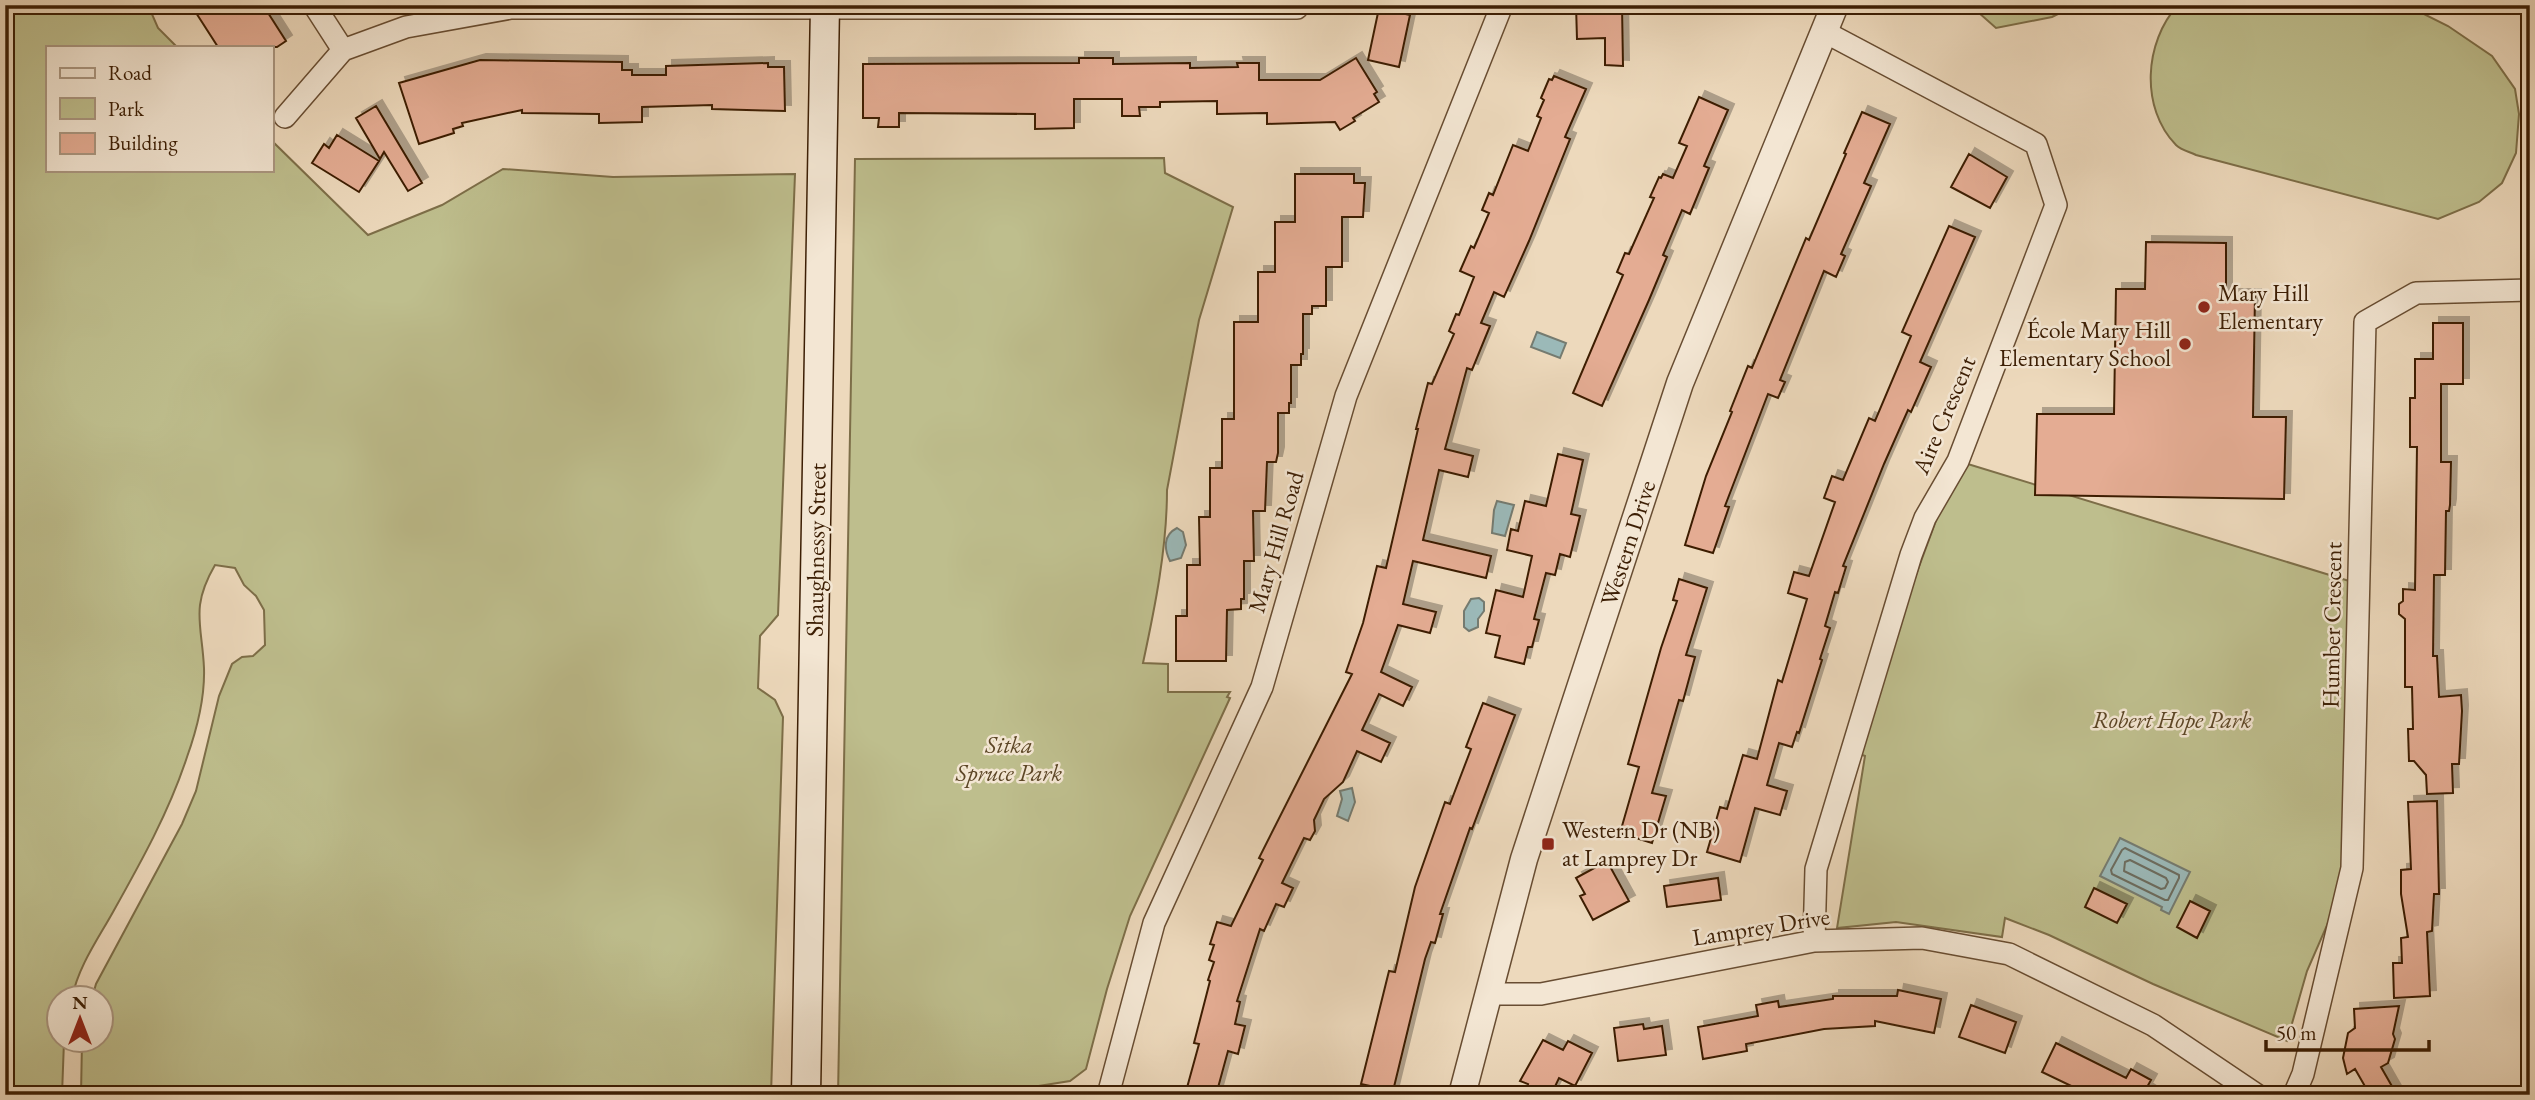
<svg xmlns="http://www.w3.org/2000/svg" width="2535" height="1100" font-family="'EB Garamond',serif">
<defs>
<filter id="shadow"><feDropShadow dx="6" dy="-6" stdDeviation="0" flood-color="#0004"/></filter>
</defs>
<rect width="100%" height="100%" fill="#edd9bc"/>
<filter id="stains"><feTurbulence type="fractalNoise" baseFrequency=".00286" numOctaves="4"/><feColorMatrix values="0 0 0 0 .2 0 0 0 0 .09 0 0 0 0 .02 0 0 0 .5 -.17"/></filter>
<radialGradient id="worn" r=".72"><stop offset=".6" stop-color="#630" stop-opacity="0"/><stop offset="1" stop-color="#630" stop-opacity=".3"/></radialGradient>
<!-- green -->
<path fill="#bebe8d" stroke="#7d6e48" stroke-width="2" d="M5 5H148L158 28 177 47H47V170H271V140L368 235 442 205 503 169 613 177 795 174 778 615 760 636 758 688 775 700 783 717 771 1095H81L82 1041 102 1040V998H92L96 984 182 824 196 791 219 696 232 664 242 657 253 656 265 645 264 610 256 596 244 585 235 568 215 565C190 608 202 624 204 668 205 698 197 729 187 757 169 812 141 862 113 912 98 939 78 967 72 998H60V1040L64 1041 62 1095H5Z
M1970 5H2076L2052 17 1996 28Z
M2178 5H2406L2448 26 2492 56 2515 89 2519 114 2516 153 2502 183 2479 202 2438 219 2196 155C2190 152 2181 150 2176 145 2140 108 2144 42 2178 5Z
M1164 158 1165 173 1233 207 1199 320 1167 490C1167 548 1155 607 1143 663L1168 664V692H1230L1227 697 1230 698 1130 916 1107 989 1086 1069 1070 1081 1020 1089 1014 1095H838L855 159Z
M1958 461 2359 584 2352 868 2307 971 2287 1041 2153 984 2049 935 2005 918 2002 937 1896 922 1837 928 1865 756 1851 751Z"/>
<!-- water -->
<path fill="#9bb9b8" stroke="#757b70" stroke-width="2" d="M1537 332 1566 343 1560 358 1531 347Z
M1497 501 1514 505 1505 536 1492 533 1494 510Z
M1177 528 1183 532 1186 545 1181 558 1170 561C1164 549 1163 535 1177 528Z
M1479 598 1484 602V611L1478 619V627L1469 631 1464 627V611L1471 599Z
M1352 788 1355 802 1348 821 1337 816 1342 799 1340 791Z
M2120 838 2190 872 2169 914 2161 910 2162 907 2100 876Z"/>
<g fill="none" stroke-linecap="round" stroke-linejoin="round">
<!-- shore -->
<path stroke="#6c6c5e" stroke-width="2" d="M2125 848 2179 875V878L2168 900H2165L2112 874 2111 870 2122 850Z
M2130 860 2166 878 2168 882 2165 888 2161 889 2124 871 2125 862Z"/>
</g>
<!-- building -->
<path fill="#e4ac93" stroke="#3c1e04" stroke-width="2" filter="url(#shadow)" d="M191 5H263L286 41 277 47H218Z
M1576 5H1622L1623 66 1605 65V38L1577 39Z
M1379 8 1410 15 1399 67 1368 60Z
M1079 58H1113V64L1190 63V68L1238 67 1237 63H1259V80H1320L1356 58 1377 92 1374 94 1379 102 1353 118 1355 121 1340 130 1335 122 1267 124V113L1217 114V101L1160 102V107H1139L1140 116H1122V99H1074V128L1035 129V114L899 113V127H878L879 118H863V64L1079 63Z
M480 60 622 62V70H632V75H666V66L768 63V67H784L785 111 712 109V105L642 107V122L599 123V114L522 113V110L462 123 463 126 453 129 454 133 419 144 399 83Z
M1554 76 1586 89 1565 137 1570 139 1529 241 1504 297 1494 292 1481 323 1490 326 1472 370 1467 368 1445 449 1473 456 1468 477 1439 470 1423 540 1491 556 1486 578 1413 561 1403 604 1436 612 1430 633 1398 625 1381 672 1412 687 1403 706 1379 694 1362 730 1390 743 1381 762 1357 751 1343 782 1324 799 1314 820 1315 831 1310 840 1304 838 1282 883 1293 888 1284 907 1276 904 1264 931 1260 929 1237 1001 1240 1002 1235 1024 1245 1026 1238 1054 1228 1051 1216 1095H1185L1199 1044 1194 1043 1210 981 1208 980 1214 962 1209 960 1214 945 1210 944 1217 922 1231 926 1263 860 1259 858 1352 674 1346 672 1363 623 1377 566 1386 568 1418 429H1416L1428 383 1432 384 1454 334 1449 331 1456 314 1459 315 1474 277 1460 271 1471 246 1474 248 1489 213 1482 210 1489 193 1493 195 1513 145 1528 151 1541 118 1537 116 1544 100 1541 98 1549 79 1552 80Z
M1699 97 1728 110 1704 166 1709 168 1690 214 1682 210 1663 255 1667 257 1649 300 1602 406 1573 393 1623 275 1617 272 1625 253 1629 254 1654 198 1650 197 1659 177 1661 178 1663 174 1673 178 1687 146 1679 143Z
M376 106 422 183 408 191 384 152 380 159 356 118Z
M1862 112 1890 124 1864 183 1871 186 1841 254 1845 256 1836 277 1824 271 1780 380 1785 382 1778 398 1768 394 1725 506 1729 507 1713 553 1685 545 1706 476 1732 412 1730 411 1748 366 1752 368 1806 238 1809 240 1846 154 1844 153Z
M337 135 379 161 359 192 312 163 324 144 329 148Z
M1969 154 2007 177 1990 208 1951 187Z
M1295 174H1354V183H1365L1363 217H1342V267H1326V306H1312V314H1303V354H1301V365H1291V403H1289V413H1278V453L1276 462H1267L1265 511H1253L1254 561H1244V599H1241V609L1227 610 1226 661H1176V616H1187V565H1200L1199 517H1210V468H1222V419H1234V322H1258V272H1275V222H1295Z
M1949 226 1975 237 1920 362 1931 367 1911 412 1908 410 1884 464 1843 566 1846 567 1838 593 1835 592 1825 626 1830 628 1820 659 1822 660 1799 733 1797 732 1792 747 1779 743 1767 785 1787 791 1780 815 1755 808 1740 862 1707 852 1720 807 1727 809 1743 755 1757 759 1778 680 1782 682 1807 599 1788 593 1794 572 1809 576 1835 502 1824 498 1832 476 1843 480 1869 418 1875 421 1911 336 1902 332Z
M2146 242 2226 243V295H2255L2253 417H2286L2284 499 2035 495 2037 414H2114L2116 289H2145Z
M2433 323H2463V384H2441V462H2451L2450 505 2449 511H2446L2445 575H2434L2433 656H2437L2439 697 2461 695 2462 711 2459 764H2452L2453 793 2427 794 2426 775 2414 761H2409L2408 729H2413L2412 687H2405V619L2399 614V604L2403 601V589L2415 590 2417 447H2410V398H2415V359H2433Z
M1558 454 1583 460 1571 514 1580 516 1570 557 1560 554 1555 575 1546 573 1534 619 1539 620 1532 647H1528L1524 664 1495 657 1500 636 1486 633 1496 590 1523 597 1532 556 1507 550 1511 529 1518 531 1525 501 1546 506Z
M1679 579 1707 588 1686 655 1695 657 1683 701 1679 700 1652 793 1666 796 1652 843 1620 833 1639 767 1628 764 1661 648 1677 601 1673 600Z
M1483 703 1515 715 1472 829 1470 828 1440 914H1443L1435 943 1431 942 1425 959 1393 1091 1361 1084 1389 971 1395 972 1415 887 1445 802 1450 804 1471 749 1466 747Z
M2437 801 2439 894H2434L2432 931 2427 932 2430 996 2394 998 2393 963H2402L2401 938 2408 937 2401 894V870L2411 869 2408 802Z
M1607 861 1629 901 1593 920 1580 896 1585 894 1576 878Z
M1718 878 1721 900 1667 907 1664 886Z
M2094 888 2127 904 2117 923 2085 907Z
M2190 901 2210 911 2197 938 2177 927Z
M1898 990 1941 999 1934 1033 1875 1021V1026L1824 1029 1746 1044 1747 1051 1703 1059 1698 1027 1758 1016 1756 1005 1778 1001 1779 1007 1833 999V996H1897Z
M1971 1005 2016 1022 2005 1053 1959 1037Z
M2399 1006 2393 1034 2395 1039 2388 1063 2381 1067 2397 1095H2370L2355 1069 2347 1074 2343 1058 2348 1033 2355 1028 2354 1009Z
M1643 1024 1644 1029 1662 1026 1666 1055 1618 1061 1614 1028Z
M1543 1040 1563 1050 1568 1041 1592 1053 1575 1086 1559 1078 1551 1095H1525L1528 1084 1520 1081Z
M2056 1043 2126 1078 2131 1069 2151 1080 2146 1089 2155 1095H2090L2042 1072Z"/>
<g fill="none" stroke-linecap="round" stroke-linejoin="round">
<defs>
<path id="minor" d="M314 5 343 50
M285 117 343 50 406 27 511 8H1297
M1814 941 1816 869 1911 555 1925 518 1958 461 2056 205 2036 144 1823 31
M1488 994H1541L1814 941 1922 938 2009 954 2153 1025 2257 1095
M1108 1095 1154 923 1262 687 1346 396 1502 5
M2294 1095 2303 1074 2352 868 2365 322 2416 293 2530 290"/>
<path id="tertiary" d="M1462 1095 1524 859 1680 383 1835 5"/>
<path id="secondary" d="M806 1095 825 5"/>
</defs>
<!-- minor casing -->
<use href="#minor" stroke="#684d32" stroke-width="24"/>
<!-- tertiary casing -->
<use href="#tertiary" stroke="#684d32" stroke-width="29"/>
<!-- secondary casing -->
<use href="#secondary" stroke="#3c1e04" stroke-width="31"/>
<!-- minor -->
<use href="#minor" stroke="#f3e6d3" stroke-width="21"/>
<!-- tertiary -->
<use href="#tertiary" stroke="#f3e6d3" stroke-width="26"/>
<!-- secondary -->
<use href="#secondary" stroke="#f3e6d3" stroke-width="28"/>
</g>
<!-- markers -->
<g fill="#8f2418" stroke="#f3e6d3" stroke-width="2.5">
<circle cx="2204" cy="307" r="7"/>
<circle cx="2185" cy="344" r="7"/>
<rect x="1541" y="837" width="14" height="14" rx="3.5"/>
</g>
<g text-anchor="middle" stroke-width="5" stroke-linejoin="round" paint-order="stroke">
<!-- poi labels -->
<g font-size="24" fill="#3c1e04" stroke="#f3e6d3" text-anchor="start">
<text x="2218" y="301">Mary Hill<tspan x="2218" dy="28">Elementary</tspan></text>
<text x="2171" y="338" text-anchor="end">École Mary Hill<tspan x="2171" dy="28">Elementary School</tspan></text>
<text x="1562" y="838">Western Dr (NB)<tspan x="1562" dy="28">at Lamprey Dr</tspan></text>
</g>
<!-- street labels -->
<g font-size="24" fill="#3c1e04" stroke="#f3e6d3">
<text transform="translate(1944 415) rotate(-67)" y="8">Aire Crescent</text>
<text transform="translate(1276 542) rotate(-74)" y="8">Mary Hill Road</text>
<text transform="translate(1628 543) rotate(-72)" y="8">Western Drive</text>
<text transform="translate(816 550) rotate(-89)" y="8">Shaughnessy Street</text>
<text transform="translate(2332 625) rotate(-89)" y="8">Humber Crescent</text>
<text transform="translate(1761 927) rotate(-9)" y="8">Lamprey Drive</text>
</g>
<!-- park labels -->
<g font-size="24" font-style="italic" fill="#5c4626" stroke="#f3e6d3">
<text x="2172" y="728">Robert Hope Park</text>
<text x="1009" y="753">Sitka<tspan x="1009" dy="28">Spruce Park</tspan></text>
</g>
</g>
<!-- margin -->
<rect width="2535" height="1100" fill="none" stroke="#edd9bc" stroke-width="28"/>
<rect x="7" y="7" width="2521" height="1086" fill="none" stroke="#3c1e04" stroke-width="3.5"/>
<rect x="14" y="14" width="2507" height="1072" fill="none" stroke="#3c1e04" stroke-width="2"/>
<!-- legend -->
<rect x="46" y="46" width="228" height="126" fill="#f3e6d3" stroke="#aa9680" stroke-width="2"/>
<rect x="60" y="68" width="35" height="10" fill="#f3e6d3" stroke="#aa9680" stroke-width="2"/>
<text x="108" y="80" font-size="21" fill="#3c1e04">Road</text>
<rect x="60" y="98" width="35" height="21" fill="#bebe8d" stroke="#aa9680" stroke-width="2"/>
<text x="108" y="116" font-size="21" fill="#3c1e04">Park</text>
<rect x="60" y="133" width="35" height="21" fill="#e4ac93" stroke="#aa9680" stroke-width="2"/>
<text x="108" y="150" font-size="21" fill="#3c1e04">Building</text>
<!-- north arrow -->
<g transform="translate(80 1019)"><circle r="33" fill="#f3e6d3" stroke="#aa9680" stroke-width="2"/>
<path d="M0-5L12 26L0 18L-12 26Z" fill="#8f2418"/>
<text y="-10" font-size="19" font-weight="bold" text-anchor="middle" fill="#3c1e04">N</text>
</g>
<!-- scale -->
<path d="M2266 1040v10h163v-10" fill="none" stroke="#3c1e04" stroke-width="3.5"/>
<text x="2276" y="1040" font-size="21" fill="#3c1e04" stroke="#f3e6d3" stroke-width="5" paint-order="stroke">50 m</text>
<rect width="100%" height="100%" filter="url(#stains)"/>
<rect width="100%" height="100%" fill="url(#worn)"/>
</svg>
